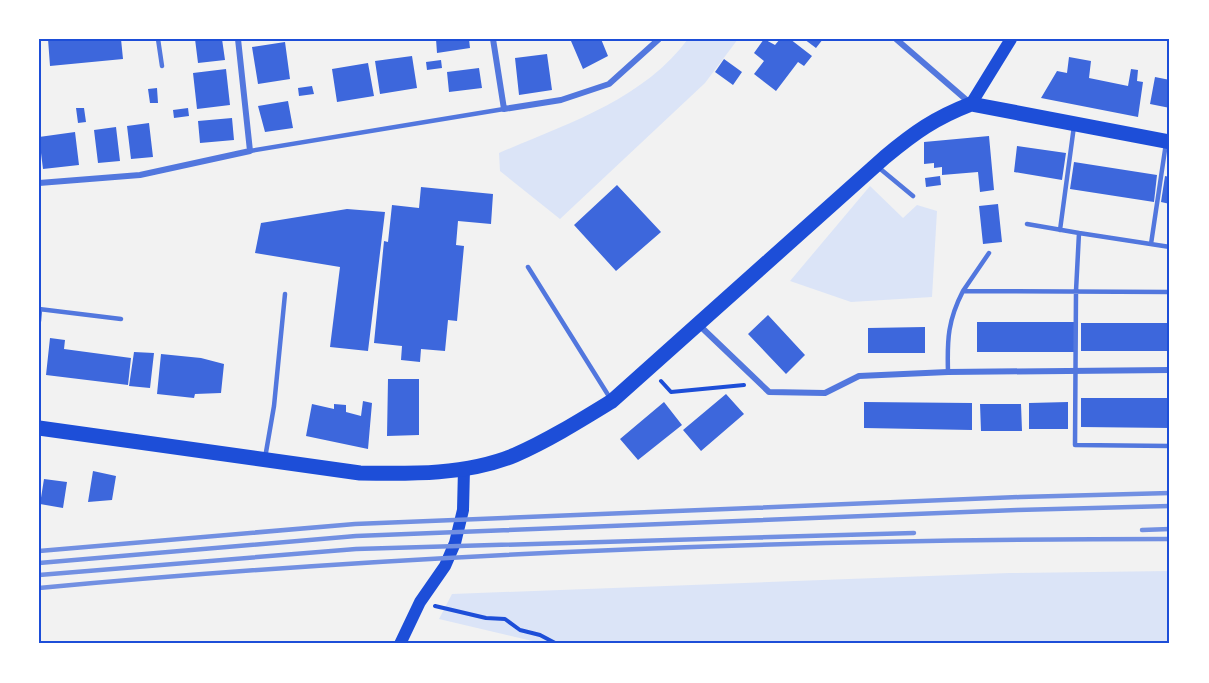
<svg xmlns="http://www.w3.org/2000/svg" width="1209" height="683" font-family="'Sofia Sans Condensed',sans-serif">
<rect width="100%" height="100%" fill="#f2f2f2"/>
<!-- green -->
<path fill="#dbe4f7" d="M688 39H738L705 83 560 219 500 171 499 153C566 124 643 100 688 39Z
M870 186 903 218 917 205 937 211 932 297 851 302 790 281Z
M1170 571V644H545L439 619 452 594 1009 573Z"/>
<!-- building -->
<path fill="#3d67dc" d="M48 39H121L123 59 50 66Z
M195 39H222L225 60 198 63Z
M436 39H469L470 48 437 53Z
M575 39H601L608 56 583 69 571 41Z
M764 39 775 45 780 39H790L812 56 804 66 798 62 776 91 754 74 764 61 754 53Z
M804 39H823L816 48Z
M285 42 290 79 258 84 252 47Z
M547 54 552 90 519 95 515 58Z
M412 56 417 88 380 94 375 61Z
M1069 57 1091 61 1089 78 1128 86 1131 69 1138 70 1137 81 1143 82 1138 117 1041 98 1057 71 1067 73Z
M724 59 742 72 733 85 715 72Z
M441 60 442 68 427 70 426 62Z
M368 63 374 96 337 102 332 69Z
M479 68 482 88 449 92 447 72Z
M226 69 230 105 197 109 193 73Z
M1155 77 1170 80V108L1150 104Z
M312 86 314 94 299 96 298 88Z
M157 88 158 103H150L148 89Z
M288 101 293 128 265 132 258 106Z
M76 108H84L86 122 78 123Z
M188 108 189 116 174 118 173 110Z
M232 118 234 140 200 143 198 121Z
M149 123 153 157 131 159 127 126Z
M116 127 120 161 98 163 94 130Z
M75 132 79 165 43 169 39 137Z
M989 136 994 190 980 192 978 172 942 175V167L934 168V163L924 164V142Z
M1017 146 1066 153 1062 180 1014 172Z
M1074 162 1157 175 1154 202 1070 189Z
M940 176 941 185 926 187 925 178Z
M1165 176 1170 177V204L1161 202Z
M617 185 661 232 616 271 574 225Z
M421 187 493 194 491 224 458 221 456 245 464 246 457 321 448 320 445 351 421 349 420 362 401 360 402 346 374 343 384 241 388 242 392 205 419 208Z
M998 204 1002 242 983 244 979 206Z
M347 209 385 212 368 351 330 347 340 267 255 253 261 223Z
M768 315 805 355 786 374 748 334Z
M977 322H1074V352H977Z
M1081 323H1170V351H1081Z
M925 327V353H868V328Z
M50 338 65 340 64 349 131 358 128 385 46 375Z
M134 352 154 353 150 388 129 386Z
M161 354 201 358 224 364 221 393 195 394 194 398 157 394Z
M388 379H419V435L387 436Z
M726 394 744 414 701 451 683 430Z
M1081 398H1170V428L1081 427Z
M363 401 372 403 368 449 306 436 312 404 334 409V404L346 405V412L361 416Z
M664 402 682 425 638 460 620 439Z
M864 402 972 403V430L864 428Z
M1068 402V429H1029V403Z
M980 404H1021L1022 431H981Z
M93 471 116 476 112 500 88 502Z
M44 479 67 482 63 508 40 504Z"/>
<g fill="none" stroke-linecap="round" stroke-linejoin="round">
<!-- path -->
<path stroke="#1d4ed8" stroke-width="4" d="M661 381 671 392 744 385
M435 606 486 618 505 619 520 630 540 635 557 644"/>
<!-- service -->
<path stroke="#5277de" stroke-width="4.5" d="M158 39 162 66
M250 151 504 109
M878 167 913 196
M1027 224 1079 233 1076 291 1075 445 1170 446
M1060 230 1074 126
M1079 233 1170 247
M1151 244 1166 143
M528 267 610 398
M963 291 989 253
M39 309 121 319
M39 321 40 310
M948 372C947 339 948 320 963 291L1170 292
M265 458 274 406 285 294"/>
<!-- minor -->
<path stroke="#5277de" stroke-width="6" d="M493 39 504 109 561 100 609 84 659 39
M896 39 970 103
M39 183 140 175 250 151 238 39
M699 325 769 392 825 393 859 376 948 372 1170 370"/>
<!-- secondary -->
<path stroke="#1d4ed8" stroke-width="12" d="M971 104 1011 39
M400 644 420 602 445 566 455 543 463 510 464 469"/>
<!-- primary -->
<path stroke="#1d4ed8" stroke-width="15" d="M39 428 360 473C411 474 467 475 515 455 549 440 581 420 612 401L885 157C915 132 935 118 971 104L1170 142"/>
<!-- rail -->
<path stroke="#7290e2" stroke-width="4.5" d="M1142 530 1170 529
M39 551 355 524 1020 497 1170 493
M39 563 356 536 1017 510 1170 506
M39 575 356 549 914 533
M39 588C414 553 793 539 1170 539"/>
</g>
<!-- border -->
<rect width="1209" height="683" fill="none" stroke="#ffffff" stroke-width="81"/>
<rect x="40" y="40" width="1128" height="602" fill="none" stroke="#1d4ed8" stroke-width="2"/>
</svg>
